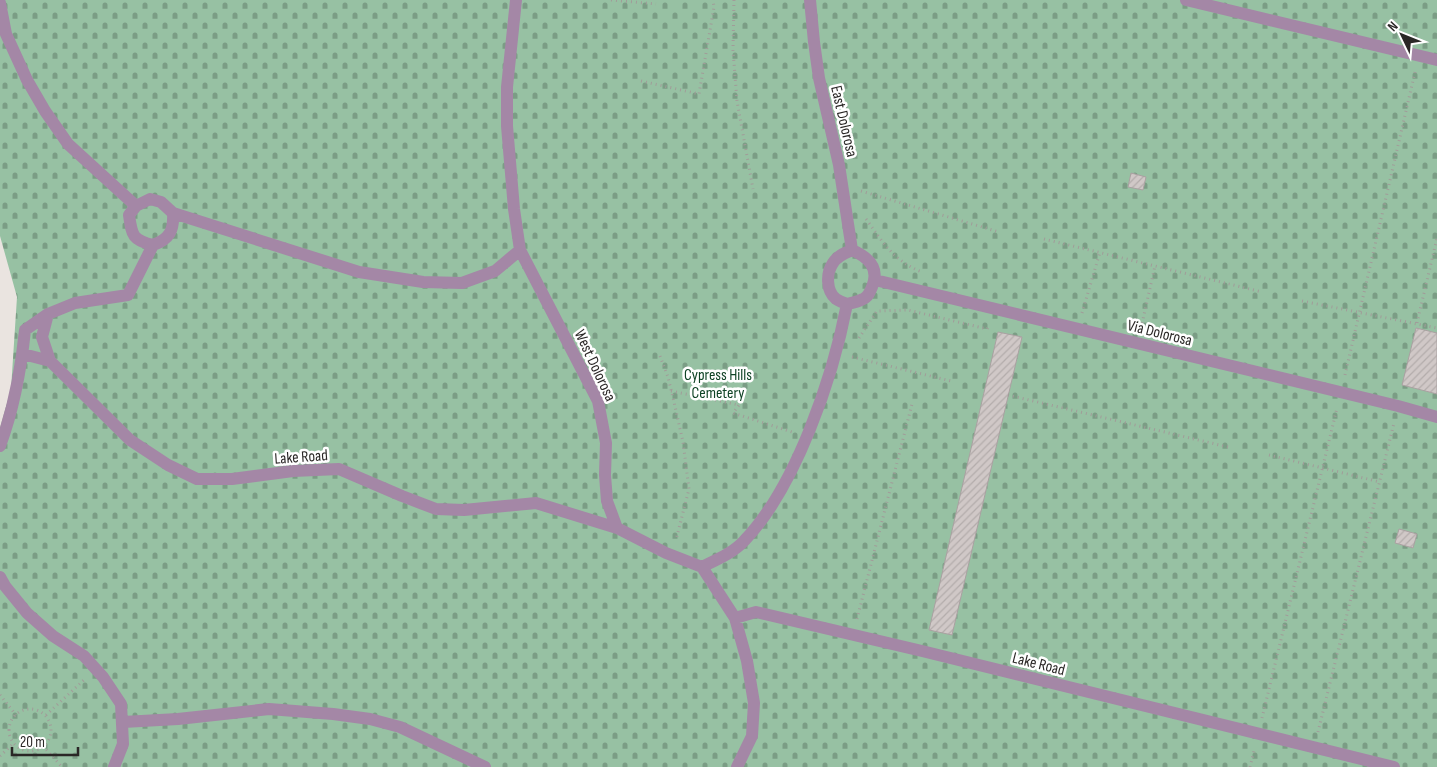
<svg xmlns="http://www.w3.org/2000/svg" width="1437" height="767" font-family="'Sofia Sans Condensed',sans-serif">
<defs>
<pattern id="cemetery-stones" width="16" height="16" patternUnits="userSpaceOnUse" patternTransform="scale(1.25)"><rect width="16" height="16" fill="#97c1a3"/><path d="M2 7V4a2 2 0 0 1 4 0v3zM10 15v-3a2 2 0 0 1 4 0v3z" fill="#7b9d85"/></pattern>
<pattern id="building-hatch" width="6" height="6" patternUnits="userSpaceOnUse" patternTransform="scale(1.25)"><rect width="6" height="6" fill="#d0c8c7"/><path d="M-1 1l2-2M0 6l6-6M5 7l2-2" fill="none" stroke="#b3acab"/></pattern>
</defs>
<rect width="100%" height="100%" fill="#eae4e0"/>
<!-- cemetery -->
<path fill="url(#cemetery-stones)" d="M0 0H1437V767H0V428L11 389 17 297 0 236Z"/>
<!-- building -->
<path fill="url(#building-hatch)" stroke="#a9a1a1" d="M1131 173 1146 177 1143 190 1128 187Z
M1416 328 1437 333V394L1402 385Z
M998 332 1022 337 952 635 929 630Z
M1399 529 1417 534 1413 548 1395 543Z"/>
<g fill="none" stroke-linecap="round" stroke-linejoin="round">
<!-- path -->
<path stroke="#a19c99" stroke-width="3" stroke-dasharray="1 4" stroke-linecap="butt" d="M611 0 656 4
M734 0 733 50 737 101 753 189
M641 81 699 94 714 7 713 0
M861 191 999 232
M866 219C883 242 893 261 922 272
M1044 239 1262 292
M1302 301 1437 328
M1082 313 1100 252
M1417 323 1437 238
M1141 328 1155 266
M859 338 877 311 908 310 987 329 989 325
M660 356 668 377 674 402 683 442 689 489 676 540
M852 357 951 381
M1345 375 1415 72
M671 391 739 405 733 413 792 432
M1008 395 1228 447
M1269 455 1380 482
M857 619 912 404
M0 695 16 715
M9 730a21 21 0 1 1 42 0a21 21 0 1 1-42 0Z
M46 715 84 680
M1262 718 1337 408
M1318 732 1394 423
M43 746 62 767
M0 756 14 743
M1250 767 1254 751"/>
<!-- minor -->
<path stroke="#a487a6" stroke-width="12" d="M516 0 507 87V126L514 209 520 250 598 401 606 443 605 475 607 501 617 528 666 553 702 567C716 560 733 553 744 541 796 487 833 377 847 304
M810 0 814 42 819 78 839 165 852 250
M1186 0 1437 60
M0 3 6 34 27 80 45 111 68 144 136 206 150 199 161 202 173 213 359 272 423 282 462 283 495 271 520 250
M136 206 129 215C132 235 132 240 153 245
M852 250C868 257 880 268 872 287 870 292 868 297 863 299 858 302 852 303 847 304 844 303 839 301 836 299 826 291 826 273 833 263 837 256 845 253 852 250Z
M875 280 1398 406 1437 417
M48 314 42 337 50 361
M23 354 50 361 130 440 168 465 197 479H232L293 471 339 469 402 496 436 509 464 510 536 503 617 528
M0 446C14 408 21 370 25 330L48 314 75 303 128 295 153 245C170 239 174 230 173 213
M702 567 735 618 747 661 754 703 752 736 737 767
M0 577 5 586 27 613 53 636 84 656 103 677 121 704 123 744 114 767
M735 618 756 612 922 651 1394 767
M123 722 178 719 269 709 333 714 370 719 400 727 485 767"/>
</g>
<g text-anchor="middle" stroke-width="5" stroke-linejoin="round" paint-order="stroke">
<!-- street labels -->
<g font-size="16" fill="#2a2726" stroke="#fff">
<text transform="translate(845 121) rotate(77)" y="6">East Dolorosa</text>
<text transform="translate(1160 332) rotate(14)" y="6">Via Dolorosa</text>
<text transform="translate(596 365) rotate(65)" y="6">West Dolorosa</text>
<text transform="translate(301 456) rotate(-4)" y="6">Lake Road</text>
<text transform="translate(1039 663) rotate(14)" y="6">Lake Road</text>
</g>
<!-- park labels -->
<g font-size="16" fill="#0f4325" stroke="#fff">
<text x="718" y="380">Cypress Hills<tspan x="718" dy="18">Cemetery</tspan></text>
</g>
</g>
<!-- north arrow -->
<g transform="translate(1402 35) rotate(313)" stroke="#ffffff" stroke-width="4" paint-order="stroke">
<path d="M0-4L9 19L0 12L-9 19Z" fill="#2a2726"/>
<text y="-8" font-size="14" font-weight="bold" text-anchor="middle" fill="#2a2726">N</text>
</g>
<!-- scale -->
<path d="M12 747v8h66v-8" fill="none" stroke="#2a2726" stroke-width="2.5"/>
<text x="20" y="747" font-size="15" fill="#2a2726" stroke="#ffffff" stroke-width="4" paint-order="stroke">20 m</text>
</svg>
